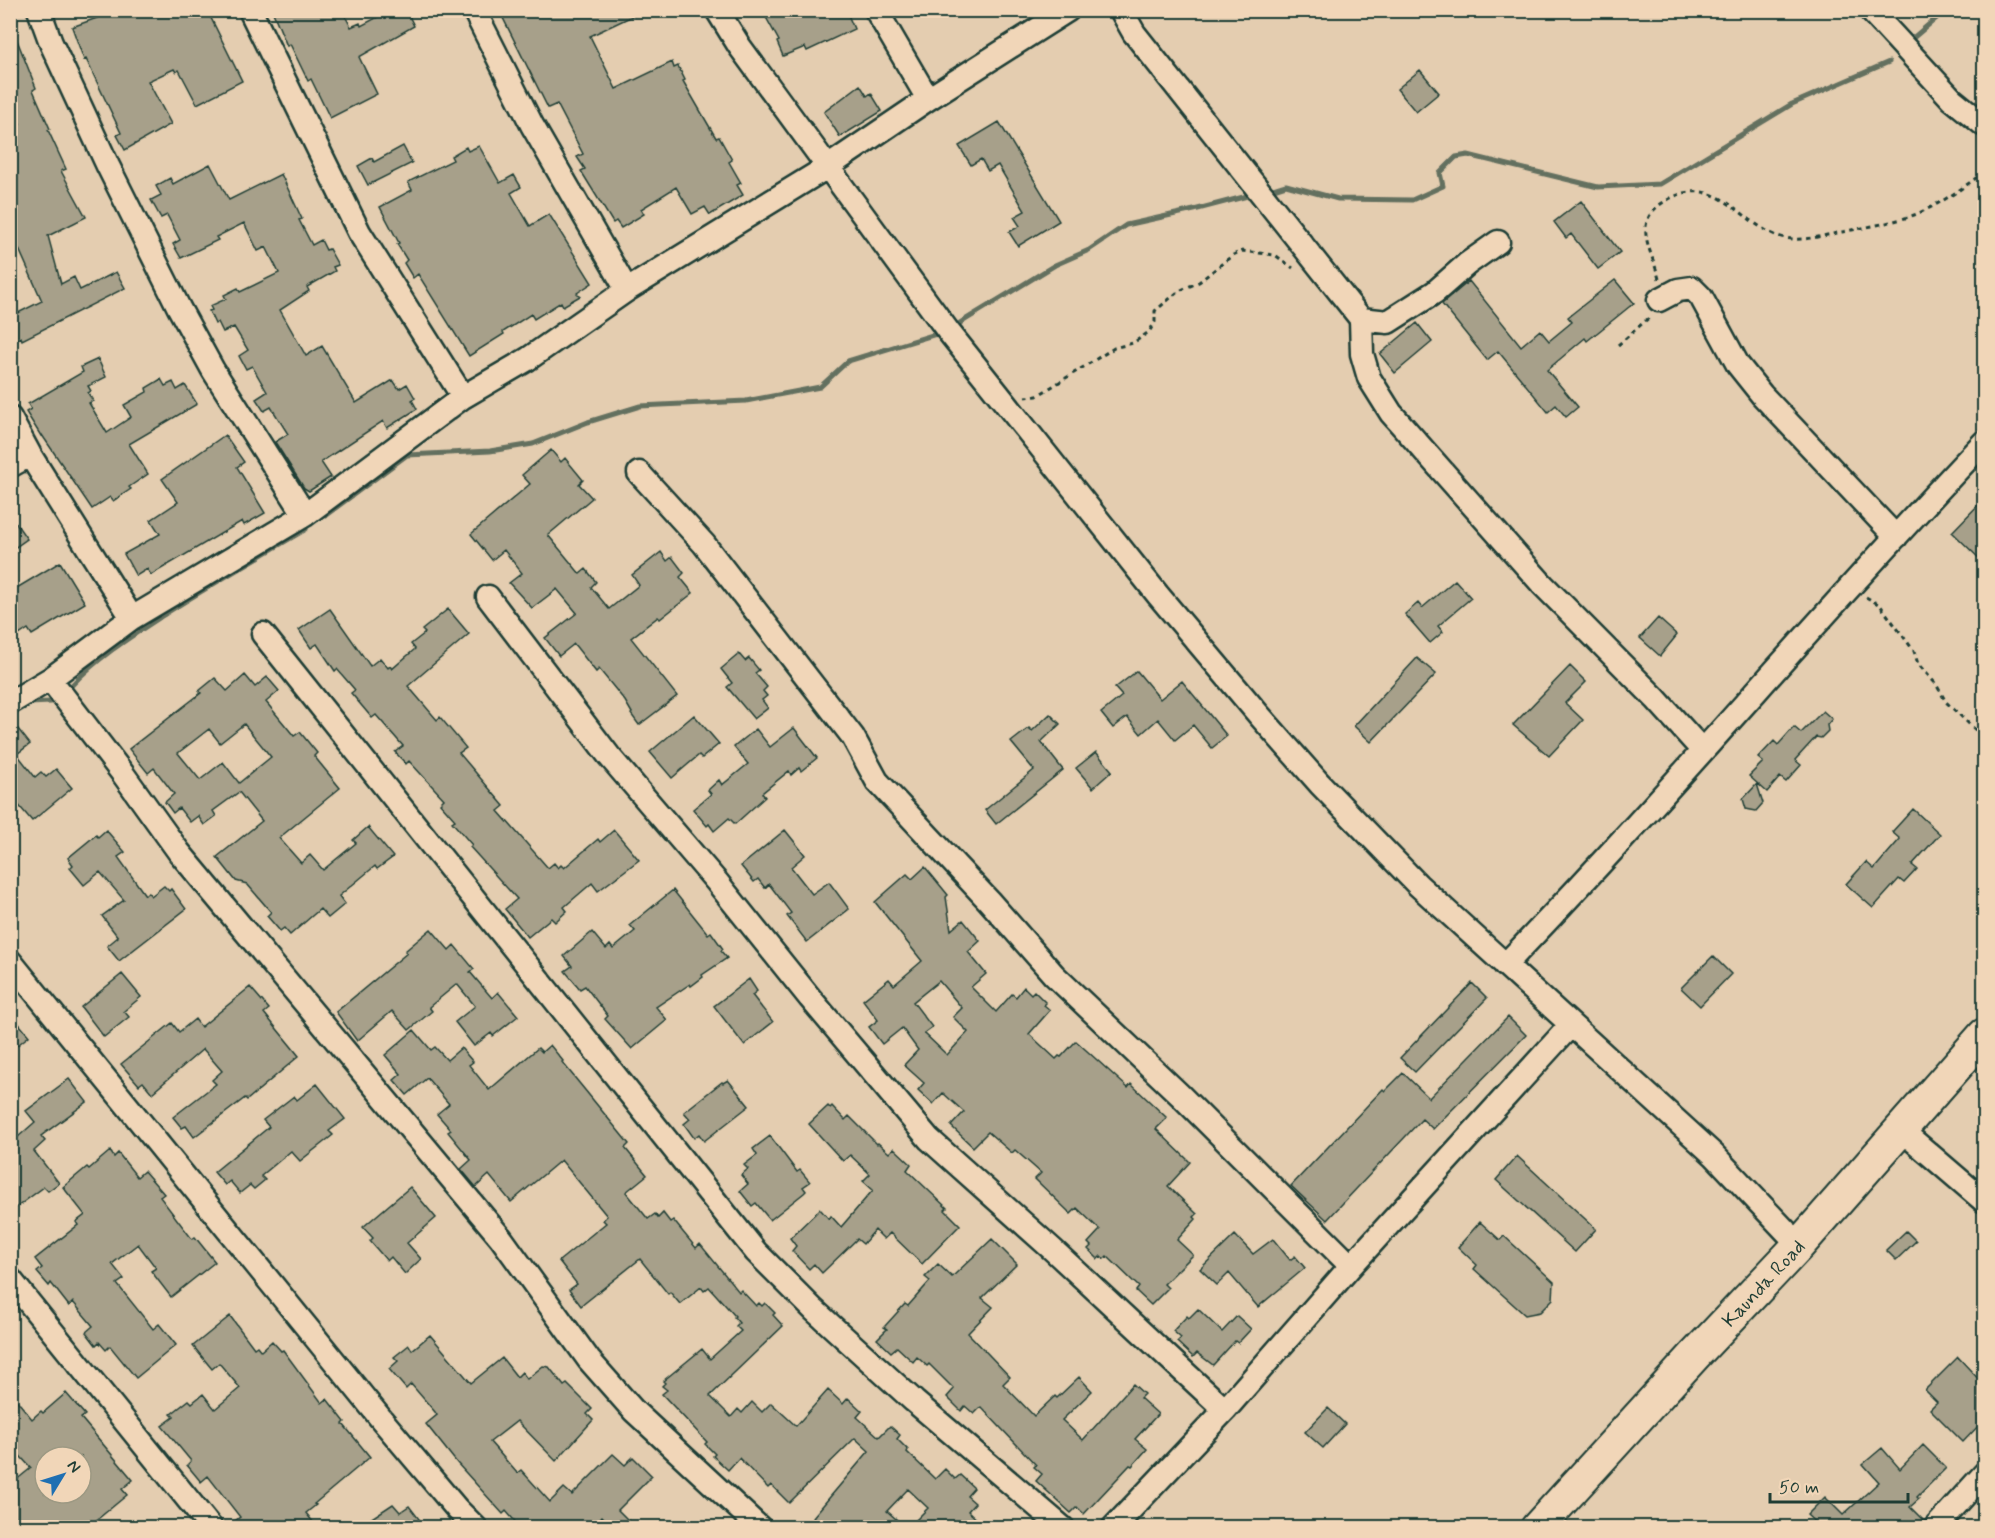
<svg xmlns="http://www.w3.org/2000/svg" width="1995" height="1538" font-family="Mynerve,sans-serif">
<rect width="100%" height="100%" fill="#e4cdb0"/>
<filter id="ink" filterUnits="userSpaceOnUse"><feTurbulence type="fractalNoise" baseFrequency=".0167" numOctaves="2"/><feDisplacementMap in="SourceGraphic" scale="12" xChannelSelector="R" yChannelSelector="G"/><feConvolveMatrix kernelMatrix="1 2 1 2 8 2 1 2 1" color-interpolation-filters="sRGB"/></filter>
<g filter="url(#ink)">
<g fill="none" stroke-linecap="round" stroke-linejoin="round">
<!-- stream -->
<path stroke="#636f5f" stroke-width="5" d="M1913 38 1946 10
M1267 191 1286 185 1338 199 1412 200 1443 186 1440 173 1456 157 1468 155 1598 187 1660 184 1792 104 1889 62
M960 323 1055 265 1089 250 1126 225 1194 210 1255 194
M326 515 407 455 490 451 533 444 588 422 640 406 746 401 820 387 848 361 936 334
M70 687C99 656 133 635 168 612 214 583 260 556 306 529
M29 703 51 702"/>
</g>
<!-- building -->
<path fill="#a7a08a" stroke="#1f3d34" stroke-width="1.5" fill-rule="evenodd" d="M119 10H207L242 81 197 104 179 70 176 72 174 69 148 81 171 124 125 150 117 135 121 133 86 59 84 60 72 27Z
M272 10H342L351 27 360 23 361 26 391 10H406L414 26 359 57 377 94 330 118 311 79 308 81 290 44 287 46Z
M499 10H645L590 36 616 89 672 62 674 68 678 66 685 80 683 81 716 138 719 137 732 160 729 162 741 183 737 185 743 195 710 215 705 207 692 214 676 187 641 209 644 214 621 228 616 221 613 223 581 171 585 169 577 157 583 154 557 104 548 108Z
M762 10H846L854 29 807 51 805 47 783 56 777 42 779 41Z
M11 25 36 88 33 90 50 129 48 130 66 169 61 171 86 217 48 236 61 284 74 277 80 290 116 272 125 288 22 340 21 337 10 342V317L42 301 19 249 10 253V128L20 124 10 102Z
M1420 70 1439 93 1416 112 1397 89Z
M860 85 867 96 871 93 882 111 840 137 824 112Z
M999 122 1059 221 1018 246 1009 232 1020 226 1014 217 1025 211 998 165 988 171 981 159 971 165 959 146Z
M403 146 412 163 368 185 358 166 372 158 374 162Z
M479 146 500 183 514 175 521 187 511 193 530 226 549 214 592 283 577 293 580 296 563 306 561 302 534 319 531 314 503 332 504 334 469 356 418 274 413 278 404 263 407 260 397 244 399 243 380 207 412 190 408 182 453 160 451 156 466 147 468 151Z
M210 164 229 200 281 174 302 219 299 220 312 245 321 240 326 250 329 249 338 265 333 267 335 271 307 287 309 291 280 310 306 356 322 346 356 403 393 380 399 389 407 384 415 398 412 400 417 409 387 428 383 421 321 462 331 477 309 491 304 488 275 442 288 434 271 407 264 411 256 399 267 392 252 366 246 369 239 356 248 350 234 327 223 332 218 322 215 324 209 311 212 310 210 306 226 299 224 295 238 288 240 292 279 273 266 247 258 251 244 223 216 237 218 240 181 258 173 244 180 240 167 215 161 218 151 200 161 195 156 186 170 178 173 184Z
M1581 201 1620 252 1598 269 1571 234 1566 238 1554 222Z
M1615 280 1634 303 1587 341 1585 338 1547 370 1578 407 1566 417 1556 405 1548 412 1498 351 1487 360 1442 304 1469 281 1521 346 1540 330 1549 341 1572 322 1568 317Z
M1417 323 1432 342 1395 373 1380 354Z
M98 359 106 377 88 386 91 391 88 393 93 401 89 403 107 433 131 417 124 405 147 392 146 388 161 379 165 386 173 382 177 390 185 385 197 404 129 444 148 474 129 487 131 489 113 501 110 497 92 509 42 435 41 436 26 412 31 409 28 404 83 372 81 367Z
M225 435 244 462 237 467 265 513 244 525 242 521 151 575 147 569 136 576 124 554 160 534 151 520 178 502 162 479Z
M551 450 561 462 565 458 583 480 579 484 592 498 548 535 580 574 586 569 596 582 591 587 609 609 639 585 632 575 661 552 667 561 672 557 684 573 680 577 693 593 660 619 658 617 631 638 677 696 639 725 631 714 632 713 625 701 599 669 596 672 574 644 559 656 545 638 577 613 557 589 532 608 509 583 522 573 504 550 492 560 471 534 530 484 522 475Z
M1984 499V563L1952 532Z
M10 515 27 539 10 551Z
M60 562 85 603 32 635 28 629 10 641V592Z
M1455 580 1471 598 1438 626 1443 632 1430 643 1405 614 1418 603 1422 608Z
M330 609 370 666 380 658 388 668 390 666 392 669 415 649 411 644 425 633 422 630 448 609 469 634 408 686 437 720 440 717 466 748 459 753 504 806 498 811 548 868 554 863 558 868 561 865 564 868 598 839 600 842 614 830 639 860 598 891 592 883 564 907 567 911 555 922 551 918 528 937 505 909 517 899 470 847 472 845 452 822 455 820 440 803 444 799 409 761 406 764 395 752 403 746 376 715 372 718 351 693 355 690 337 669 335 671 317 644 311 648 299 630Z
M1658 618 1677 635 1660 656 1640 638Z
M739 654 745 661 749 658 759 670 755 673 767 687 763 691 767 696 762 700 768 708 754 719 727 687 732 683 721 669Z
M1417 658 1436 674 1371 742 1354 726Z
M1570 666 1586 682 1565 703 1583 720 1549 756 1513 725Z
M1137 671 1160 699 1182 681 1227 736 1212 748 1193 725 1175 740 1158 719 1141 734 1127 717 1113 728 1101 713 1122 696 1115 688Z
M245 675 255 687 267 677 279 691 266 702 294 736 300 732 317 753 314 756 340 788 279 838 301 863 310 855 323 870 356 843 353 840 368 827 393 857 377 869 375 866 339 896 345 904 328 918 320 909 290 935 284 928 280 931 267 916 271 912 247 884 236 881 217 857 262 821 239 792 213 811 216 816 204 825 198 816 190 822 179 808 173 813 165 802 174 794 154 768 148 773 129 749 201 693 199 691 215 678 227 691ZM244 724 271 757 239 783 223 762 200 780 178 753 209 729 220 743Z
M1823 711 1832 719 1827 725 1828 731 1821 738 1816 737 1795 760 1801 765 1786 782 1780 777 1767 792 1749 776 1763 762 1758 758 1774 741 1778 745 1794 727 1801 733Z
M1050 714 1060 724 1041 742 1063 770 996 824 985 810 1034 770 1011 742 1029 728 1032 731Z
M694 715 719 744 702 758 699 755 672 778 650 752Z
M10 719 30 744 17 754 35 777 41 772 46 777 56 769 72 788 32 821 10 795Z
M794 728 817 758 801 771 799 768 791 775 789 771 762 793 765 797 735 824 729 818 714 831 709 824 707 826 693 809 711 794 708 790 719 780 722 785 748 764 734 747 756 729 770 747Z
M1096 752 1112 771 1093 788 1076 768Z
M1757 784 1763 803 1756 811 1746 809 1743 799Z
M1913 809 1940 834 1912 865 1917 869 1904 883 1899 879 1873 908 1846 884 1866 862 1874 869 1900 839 1892 832Z
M106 830 125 852 118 857 145 895 148 892 151 896 164 886 169 891 171 889 186 909 119 961 107 946 118 937 102 916 124 900 100 872 84 885 70 868 73 865 68 858 96 835 98 837Z
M785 830 805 855 791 867 812 894 829 882 849 909 807 942 787 916 791 913 769 884 765 888 758 879 754 882 741 866Z
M925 867 948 895 946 897 951 930 963 920 980 941 968 952 986 974 971 987 996 1012 1012 994 1016 997 1024 987 1031 994 1034 991 1046 1003 1044 1005 1050 1010 1029 1034 1056 1059 1059 1056 1061 1057 1076 1041 1128 1088 1131 1084 1167 1118 1156 1129 1190 1162 1168 1186 1197 1214 1194 1217 1196 1219 1177 1240 1193 1255 1164 1284 1168 1288 1151 1305 1136 1291 1139 1287 1107 1256 1104 1259 1101 1256 1098 1259 1088 1249 1091 1246 1088 1243 1100 1230 1077 1208 1071 1214 1035 1179 1041 1173 1015 1150 1012 1153 988 1132 973 1147 951 1126 964 1112 943 1093 933 1104 918 1090 924 1083 904 1065 918 1050 902 1028 882 1044 869 1027 878 1020 863 1000 889 979 894 985 922 961 875 902 907 874 912 879ZM939 981 962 1008 953 1017 968 1032 947 1055 924 1033 932 1027 913 1002Z
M673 890 708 934 711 932 723 949 721 951 727 958 702 975 703 977 691 986 690 984 656 1007 667 1020 632 1049 605 1019 608 1016 585 986 580 989 565 971 572 966 564 956 592 932 606 949 610 945 613 949 635 931 630 925Z
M431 929 449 950 454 945 474 969 470 972 492 998 498 992 518 1016 493 1036 491 1033 474 1046 455 1022 475 1006 457 984 429 1007 432 1011 409 1030 392 1011 357 1041 336 1012 407 953 405 951Z
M1713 956 1731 974 1700 1006 1681 988Z
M122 974 141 997 124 1011 129 1017 104 1037 81 1007Z
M749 979 757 991 752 995 773 1022 744 1045 714 1006Z
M1472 983 1487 998 1415 1072 1400 1058Z
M250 987 269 1009 264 1013 299 1056 247 1100 245 1098 194 1137 186 1126 182 1128 173 1117 216 1084 212 1080 222 1071 203 1049 152 1093 143 1082 139 1085 121 1064 172 1023 179 1032 195 1019 201 1027Z
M10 1013 29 1036 10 1051Z
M1508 1017 1526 1035 1433 1129 1422 1119 1327 1220 1291 1186 1383 1089 1385 1091 1403 1073 1429 1098Z
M414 1030 431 1050 435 1047 447 1060 461 1048 473 1062 469 1065 489 1090 538 1048 542 1052 550 1045 563 1061 562 1062 629 1144 625 1148 647 1175 626 1192 648 1219 655 1214 658 1218 663 1213 670 1222 673 1220 696 1248 700 1244 739 1292 741 1290 756 1306 759 1303 762 1306 765 1303 775 1313 773 1315 783 1326 710 1396 731 1417 738 1409 742 1413 752 1402 762 1412 771 1403 796 1426 828 1390 843 1404 848 1398 862 1411 857 1417 879 1437 890 1426 900 1435 897 1439 908 1450 907 1452 935 1479 945 1469 955 1479 960 1475 974 1488 967 1496 975 1503 968 1511 985 1527H909L928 1508 908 1489 887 1511 905 1527H806L814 1518 813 1517 869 1451 855 1438 789 1503 771 1485 768 1488 739 1458 728 1470 713 1456 715 1454 705 1444 707 1442 662 1394 667 1390 662 1386 665 1383 663 1381 702 1349 710 1359 741 1331 736 1326 739 1323 734 1317 735 1316 709 1287 704 1291 701 1287 680 1304 670 1292 668 1294 640 1259 581 1306 569 1290 577 1284 559 1261 606 1223 603 1220 607 1216 561 1160 511 1202 489 1175 476 1187 461 1169 471 1160 448 1132 451 1130 437 1114 449 1104 427 1078 407 1095 394 1080 401 1074 385 1055Z
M69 1079 87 1102 41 1136 45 1141 34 1151 59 1183 48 1191 44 1187 10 1212V1144L35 1122 26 1111Z
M728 1080 749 1106 704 1141 699 1134 694 1138 684 1124 690 1119 684 1112 722 1082 723 1083Z
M317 1084 345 1119 329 1131 333 1135 300 1161 291 1151 261 1176 265 1180 254 1189 250 1185 240 1193 230 1181 225 1185 214 1172 269 1127 263 1120 294 1096 297 1100Z
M828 1106 830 1108 832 1106 845 1120 849 1116 877 1144 878 1143 889 1153 894 1148 911 1164 907 1170 947 1208 945 1210 960 1225 922 1264 890 1233 884 1239 875 1230 863 1244 857 1239 822 1273 814 1264 809 1269 792 1251 796 1246 790 1238 820 1209 829 1219 831 1216 841 1227 873 1190 863 1181 870 1174 850 1155 843 1161 809 1124Z
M770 1136 797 1172 800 1170 810 1182 803 1187 806 1191 804 1193 770 1220 756 1203 752 1206 740 1191 748 1184 741 1175 748 1169 744 1165 757 1155 753 1149Z
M110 1151 114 1157 118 1153 137 1177 144 1171 164 1194 160 1197 192 1239 195 1237 215 1262 171 1297 151 1271 156 1268 138 1244 112 1264 124 1279 117 1284 153 1329 159 1324 176 1345 136 1378 110 1346 106 1350 99 1342 96 1345 86 1332 93 1326 73 1302 69 1306 51 1283 49 1286 37 1272 42 1268 35 1259 78 1225 76 1222 85 1215 63 1187 87 1167 89 1169Z
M1517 1156 1596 1229 1575 1252 1496 1180Z
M410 1187 436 1218 407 1243 421 1259 405 1274 391 1257 387 1261 370 1241 373 1238 363 1227Z
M1480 1222 1500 1240 1504 1236 1554 1282 1553 1299 1540 1312 1525 1315 1474 1269 1477 1265 1458 1247Z
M1906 1231 1916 1241 1896 1260 1886 1250Z
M1235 1235 1253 1254 1273 1239 1290 1260 1295 1256 1305 1268 1258 1307 1229 1273 1217 1285 1200 1269Z
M992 1239 1017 1264 982 1298 993 1307 968 1333 1010 1377 1003 1384 1034 1416 1055 1396 1057 1398 1079 1377 1092 1391 1062 1420 1083 1440 1133 1384 1144 1394 1140 1398 1158 1414 1135 1439 1147 1449 1132 1466 1130 1465 1084 1514 1077 1507 1071 1513 1036 1481 1042 1474 1034 1467 1036 1465 981 1407 974 1414 965 1406 961 1411 947 1397 954 1389 929 1364 927 1366 917 1357 913 1362 897 1347 891 1352 877 1339 887 1329 884 1327 905 1304 908 1306 930 1281 925 1277 938 1264 952 1277Z
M1198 1309 1222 1332 1237 1316 1251 1329 1238 1343 1235 1341 1213 1365 1197 1353 1193 1357 1177 1342 1181 1338 1173 1331 1187 1316 1189 1318Z
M230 1316 254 1348 257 1346 261 1351 272 1341 281 1351 283 1350 322 1403 327 1399 345 1422 343 1424 370 1457 314 1504 316 1505 306 1513 317 1527H227L240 1517 208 1476 201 1482 187 1465 191 1461 162 1426 174 1417 171 1414 189 1400 192 1403 203 1394 215 1409 240 1388 219 1363 212 1369 193 1346Z
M430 1335 471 1383 502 1358 517 1377 522 1372 527 1379 543 1366 549 1367 564 1386 567 1384 592 1409 587 1414 593 1420 556 1461 517 1421 490 1442 517 1473 521 1470 550 1502 564 1488 572 1495 613 1454 625 1465 633 1457 652 1476 618 1510 635 1527H613L602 1516 592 1527H520L506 1511 503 1514 457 1463 426 1424 437 1415 435 1412 411 1384 406 1389 389 1369 398 1361 394 1357 409 1345 412 1350Z
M1958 1357 1984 1385V1420L1963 1442 1930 1409 1937 1402 1925 1390Z
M10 1392 32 1419 41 1411 43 1413 66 1393 85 1415 81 1418 133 1480 122 1489 127 1495 88 1527H10V1485L31 1468 10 1445ZM45 1457H81V1493H45Z
M1328 1408 1345 1424 1323 1448 1305 1432Z
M1923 1445 1946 1468 1917 1497 1919 1499 1910 1507 1923 1520 1916 1527H1820L1807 1515 1825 1497 1843 1515 1879 1482 1863 1464 1882 1448 1900 1469Z
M393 1504 400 1512 409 1506 425 1527H358Z"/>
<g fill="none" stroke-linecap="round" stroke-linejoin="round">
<defs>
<path id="street" d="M39 10 51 43 108 166 179 308 213 370 305 515
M250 10 359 232 463 397
M474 10 532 125 627 290
M717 10 740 47 948 331 1158 595 1259 715 1320 784 1418 885 1714 1155 1799 1245
M876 10 928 99
M1121 10 1134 33 1361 319
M1870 10 1952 99 1984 125
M1498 242 1467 264 1435 292 1388 322 1361 319 1362 354 1369 378 1391 413 1543 585 1656 699 1702 750
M1659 300 1678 290 1692 288 1701 297 1738 365 1762 395 1896 537
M10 418 30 455 132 618
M10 466 30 455
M639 473 704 544 853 737 877 781 989 901 1054 975 1180 1095 1351 1266
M488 597 609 756 717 882 810 998 929 1139 1052 1249 1225 1410
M263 634 756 1252 814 1310 914 1401 1063 1528
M50 679 123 774 179 852 501 1238 589 1360 634 1411 760 1528
M10 703 50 679 132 618 305 515 463 397 528 359 627 290 829 166 928 99 1068 10
M10 961 382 1420 457 1509 476 1528
M1505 965C1669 795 1821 613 1984 442
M1900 1129 1984 1201
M10 1279 211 1528
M1113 1528 1225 1410 1351 1266 1570 1026
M1935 1528 1984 1474"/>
<path id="secondary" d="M1537 1528 1695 1355 1799 1245 1984 1035"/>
</defs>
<!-- street casing -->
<use href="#street" stroke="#1f3d34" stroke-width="27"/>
<!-- secondary casing -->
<use href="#secondary" stroke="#1f3d34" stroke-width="36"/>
<!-- path -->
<path stroke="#1f3d34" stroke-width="3" stroke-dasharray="4.5 4.5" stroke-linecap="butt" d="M1659 279C1651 247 1629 220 1669 199 1724 170 1745 236 1793 239 1809 240 1826 235 1842 232 1866 227 1892 223 1914 215 1939 205 1963 188 1984 172
M1618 345 1651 316
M1025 397 1037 396 1114 348 1133 343 1149 332 1155 322V311L1179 291 1199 282 1233 255 1242 251 1275 255 1293 268
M1866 597 1880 605 1914 651 1918 664 1936 684 1946 702 1984 738"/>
<!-- street -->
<use href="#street" stroke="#f1d6b8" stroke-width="22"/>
<!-- secondary -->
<use href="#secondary" stroke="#f1d6b8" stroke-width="32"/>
</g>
</g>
<g text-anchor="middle" stroke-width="4.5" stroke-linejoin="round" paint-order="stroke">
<!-- street labels -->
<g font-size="20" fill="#1f3d34" stroke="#f1d6b8">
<text transform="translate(1763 1283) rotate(-47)" y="7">Kaunda Road</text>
</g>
</g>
<!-- margin -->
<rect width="1995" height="1538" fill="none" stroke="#f1d6b8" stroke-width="36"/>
<rect x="18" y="18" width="1959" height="1502" fill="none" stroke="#1f3d34" stroke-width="2" filter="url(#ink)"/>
<!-- north arrow -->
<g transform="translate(63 1475) rotate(52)"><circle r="28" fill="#f1d6b8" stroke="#9d9983" stroke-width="1.5"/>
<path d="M0-4.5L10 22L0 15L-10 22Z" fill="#1f6fb2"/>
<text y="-9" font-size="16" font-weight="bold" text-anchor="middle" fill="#1f3d34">N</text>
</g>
<!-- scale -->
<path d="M1770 1493v9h138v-9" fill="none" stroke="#1f3d34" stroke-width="3"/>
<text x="1779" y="1493" font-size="18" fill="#1f3d34" stroke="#f1d6b8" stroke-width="4.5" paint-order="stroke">50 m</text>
</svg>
